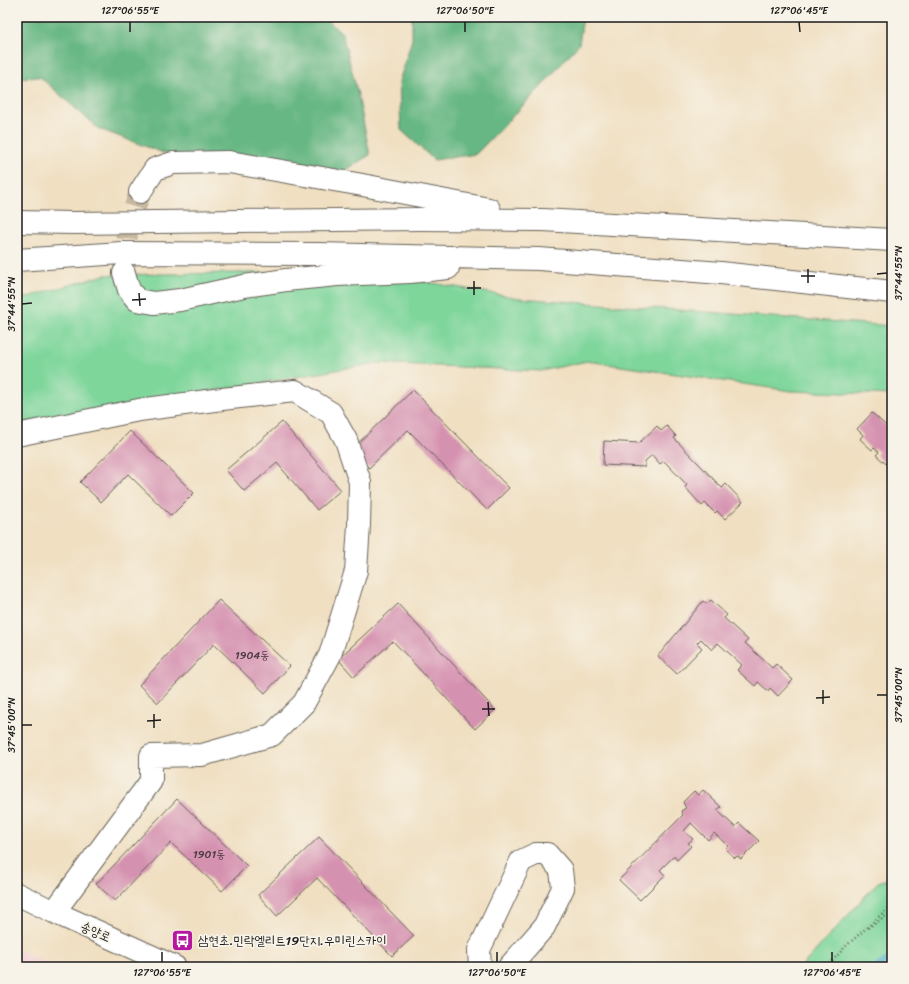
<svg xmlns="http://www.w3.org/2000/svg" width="909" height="984" font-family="Sriracha,'Poor Story',sans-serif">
<rect width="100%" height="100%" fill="#f7f3e8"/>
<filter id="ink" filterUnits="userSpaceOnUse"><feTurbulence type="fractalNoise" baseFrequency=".025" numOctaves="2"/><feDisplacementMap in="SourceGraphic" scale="8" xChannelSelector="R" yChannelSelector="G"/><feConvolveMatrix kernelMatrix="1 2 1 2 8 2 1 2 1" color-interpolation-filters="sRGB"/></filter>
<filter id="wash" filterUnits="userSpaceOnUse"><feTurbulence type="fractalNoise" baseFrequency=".012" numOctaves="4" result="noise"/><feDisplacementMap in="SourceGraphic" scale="16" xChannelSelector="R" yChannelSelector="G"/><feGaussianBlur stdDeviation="0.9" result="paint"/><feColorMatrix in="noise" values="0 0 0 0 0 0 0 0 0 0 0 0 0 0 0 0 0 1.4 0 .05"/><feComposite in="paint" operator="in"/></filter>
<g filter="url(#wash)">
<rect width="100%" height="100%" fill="#f0dfc1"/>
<!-- built -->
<path fill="#f6cfd6" d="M19 950 54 967H17V954Z"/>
<!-- green -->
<path fill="#7ed69b" stroke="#4d795c" d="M363 271 519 298 892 326V395L791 391 587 361 541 371 378 363 17 424V300L105 275Z
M892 878V967H801L878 882Z"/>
<!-- forest -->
<path fill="#66b783" stroke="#416a50" d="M17 17H324L342 33 358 95 370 155 344 171 174 157 99 129 40 77 17 78Z
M412 17H583L579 44 540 88 476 154 434 160 401 130 399 82 412 39Z"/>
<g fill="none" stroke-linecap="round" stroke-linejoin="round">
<!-- stream -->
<path stroke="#49aec9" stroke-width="5.5" d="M876 967 892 957"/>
</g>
<g id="blocks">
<!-- building -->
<path fill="#d592b0" d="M413 390 509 488 487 510 408 430 369 468 351 450Z
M872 413 892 431V469L876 455 879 452 874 448 872 450 860 439 863 435 857 429Z
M282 422 341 490 317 510 277 463 244 491 226 470Z
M657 426 661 431 667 426 676 436 674 438 722 488 726 484 743 502 725 519 717 511 715 513 705 503 702 506 685 487 687 485 664 461 660 464 652 455 645 461V467L603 465 604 441 639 443Z
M130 431 194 493 171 516 128 474 101 502 80 482Z
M219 600 290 666 265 693 214 644 158 703 139 685Z
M711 600 727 615 724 618 748 640 745 643 772 668 776 664 793 680 778 696 770 688 768 691 758 682 755 686 737 670 742 665 718 643 712 650 701 639 697 643 702 648 677 674 658 656 703 601 707 604Z
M398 604 495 710 475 729 393 641 354 677 338 659Z
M703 790 721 807 717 810 735 827 739 823 759 841 741 859 737 856 735 858 725 849 728 846 714 833 708 840 691 823 684 831 693 839 688 843 691 846 677 860 674 856 660 870 665 875 640 900 619 880 683 815 681 811 686 808 683 802 694 791 698 795Z
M177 799 247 866 222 891 171 843 115 901 96 884Z
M319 837 414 936 392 956 317 878 277 916 258 895Z"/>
</g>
</g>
<g filter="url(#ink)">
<use href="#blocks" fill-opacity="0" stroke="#666056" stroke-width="1"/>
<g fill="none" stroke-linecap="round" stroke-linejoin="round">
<!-- highway-tunnel -->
<path stroke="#c6b8a0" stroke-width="22" stroke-dasharray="22 11" stroke-linecap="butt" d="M124 272 127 232 140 192"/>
<defs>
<path id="minor" d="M17 435 139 410 222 399 295 391 331 413 346 440 360 482 359 525 356 571 330 655 304 703 272 735 202 755 151 756V781L54 912
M17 894 54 912 175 967
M480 967 479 950 521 861 536 854H547L561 870 563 888 544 927 509 967"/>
<path id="highway" d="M140 192 155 169 173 163 229 162 357 184 489 209
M17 222 73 223 420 219 543 220 892 240
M17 260 121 253 318 254 539 259 721 273 892 292
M124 273 129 290 137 300 154 303 180 300 244 286 286 280 337 275 410 272 448 268"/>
</defs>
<!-- minor casing -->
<use href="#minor" stroke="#666056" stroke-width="24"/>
<!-- highway casing -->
<use href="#highway" stroke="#666056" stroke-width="24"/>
<!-- path -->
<path stroke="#666056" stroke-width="2.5" stroke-dasharray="1 3" stroke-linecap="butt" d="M868 928 892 912
M827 967 845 947 892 905"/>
<!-- minor -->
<use href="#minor" stroke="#fff" stroke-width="22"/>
<!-- highway -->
<use href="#highway" stroke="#fff" stroke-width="22"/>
</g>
</g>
<!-- ticks -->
<path fill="none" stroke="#1c1c1c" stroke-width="1.5" d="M130 22V32M465 22V32M799 22 800 32M808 269V283M877 274 887 273M801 276H815M474 281V295M467 288H481M139 293 140 306M132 300 146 299M22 304 32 303M823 690V704M877 695H887M816 698 830 697M488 702 489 716M482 709H495M154 714V728M147 721 161 720M22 725H32M162 952V962M497 952V962M832 952V962"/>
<!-- icons -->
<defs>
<symbol id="bus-square" viewBox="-11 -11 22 22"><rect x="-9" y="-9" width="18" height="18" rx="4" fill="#b5179e" stroke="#f7f3e8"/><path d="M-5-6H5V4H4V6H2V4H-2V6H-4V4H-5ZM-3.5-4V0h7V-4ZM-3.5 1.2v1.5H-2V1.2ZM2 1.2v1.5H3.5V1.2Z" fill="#fff"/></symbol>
</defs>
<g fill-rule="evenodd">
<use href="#bus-square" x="170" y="928" width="25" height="25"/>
</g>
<g text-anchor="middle" stroke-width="3.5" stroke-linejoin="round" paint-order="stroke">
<!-- number labels -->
<g font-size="11" fill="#4a3a41">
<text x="252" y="659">1904동</text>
<text x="209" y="858">1901동</text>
</g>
<!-- street labels -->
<g font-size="13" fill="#1c1c1c" stroke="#f7f3e8">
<text transform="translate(96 931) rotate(24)" y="5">송양로</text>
</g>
<!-- poi labels -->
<g font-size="13" fill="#1c1c1c" stroke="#f7f3e8" text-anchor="start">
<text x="198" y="945">삼현초.민락엘리트19단지.우미린스카이</text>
</g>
</g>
<!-- margin -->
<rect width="909" height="984" fill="none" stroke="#f7f3e8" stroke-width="44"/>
<rect x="22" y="22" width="865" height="940" fill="none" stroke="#1c1c1c" stroke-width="1.5"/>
<g font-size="10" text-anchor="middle" fill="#1c1c1c">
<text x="130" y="14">127°06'55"E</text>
<text x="465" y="14">127°06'50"E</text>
<text x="799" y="14">127°06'45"E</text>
<text transform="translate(898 273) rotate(-90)" y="4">37°44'55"N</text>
<text transform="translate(11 304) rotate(-90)" y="4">37°44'55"N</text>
<text transform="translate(898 695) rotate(-90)" y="4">37°45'00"N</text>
<text transform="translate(11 725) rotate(-90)" y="4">37°45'00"N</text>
<text x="162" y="976">127°06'55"E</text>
<text x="497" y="976">127°06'50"E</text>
<text x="832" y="976">127°06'45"E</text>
</g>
</svg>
